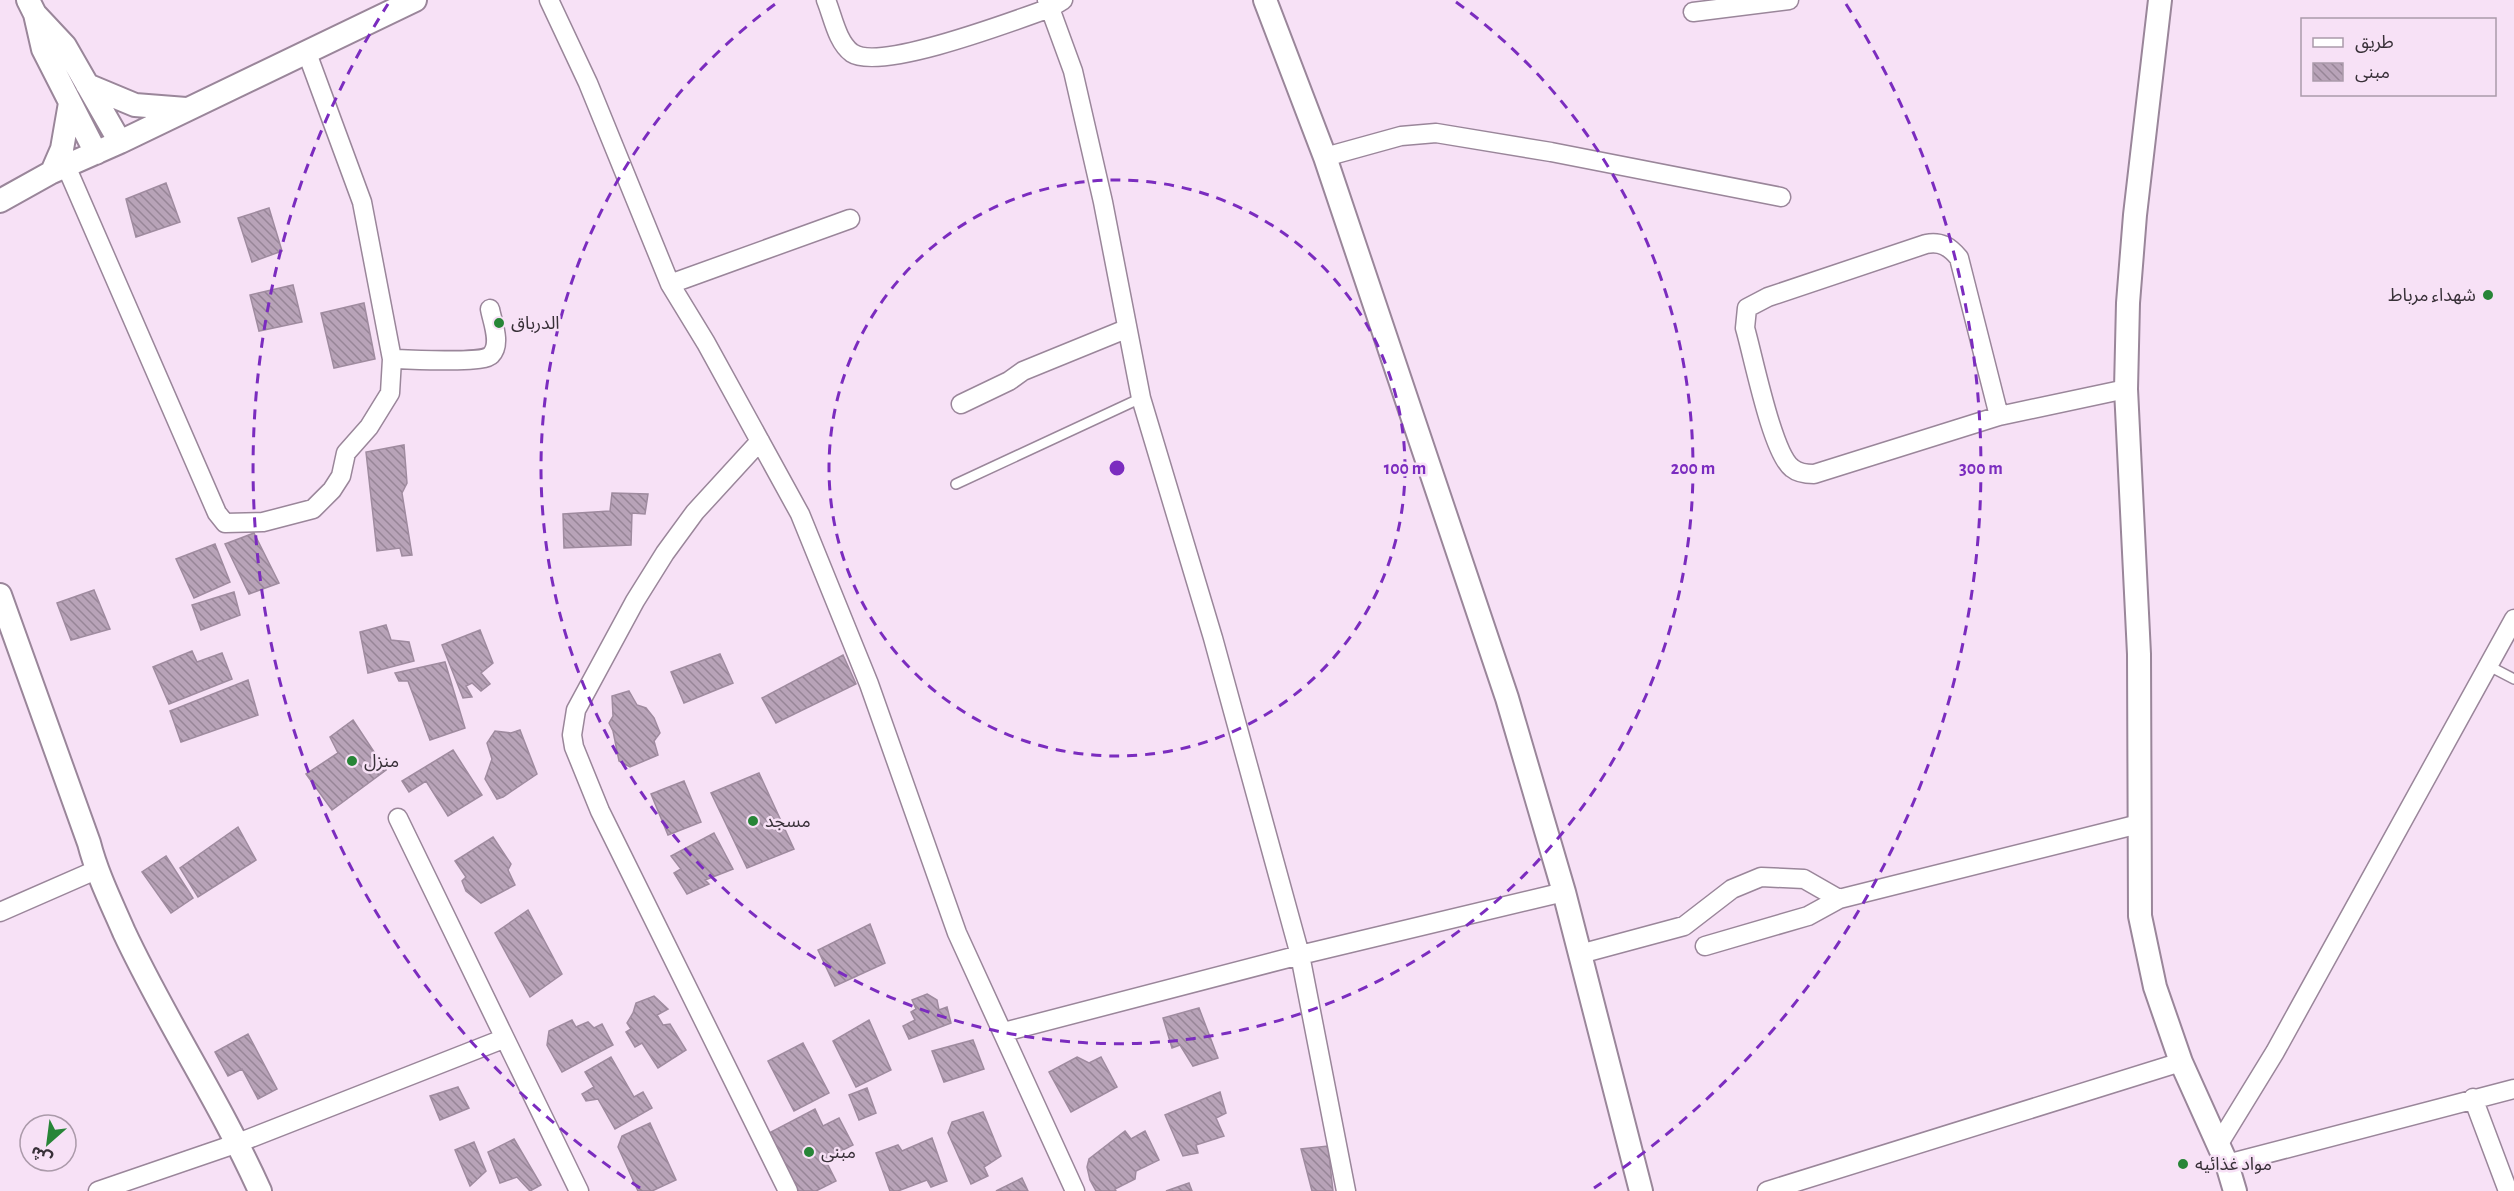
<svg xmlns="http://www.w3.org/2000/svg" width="2514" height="1191" font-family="'Alegreya Sans','Noto Sans Arabic',sans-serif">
<defs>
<pattern id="building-back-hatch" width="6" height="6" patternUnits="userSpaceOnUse" patternTransform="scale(1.5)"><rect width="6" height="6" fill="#b8a3b8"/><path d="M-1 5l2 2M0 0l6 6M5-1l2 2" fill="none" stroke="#978597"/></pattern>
</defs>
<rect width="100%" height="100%" fill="#f7e1f6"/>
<!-- building -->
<path fill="url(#building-back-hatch)" stroke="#9f8b9f" stroke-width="1.5" d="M166 183 180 222 136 237 126 199Z
M269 208 282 251 252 262 238 218Z
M293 285 302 322 259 331 250 295Z
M364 303 375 359 334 368 321 313Z
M404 445 407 483 402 493 412 555 402 556 400 548 377 551 366 452Z
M612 493 648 494 645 514 632 513 631 545 564 548 563 514 610 511Z
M254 533 279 583 249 594 225 544Z
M215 544 230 582 194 598 176 559Z
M94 590 110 629 71 640 57 603Z
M234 592 240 615 201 630 192 605Z
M386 625 391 640 409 642 414 661 368 673 360 632Z
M480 630 493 663 481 673 490 684 481 691 472 683 466 686 472 697 463 698 442 645Z
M192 651 197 662 222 653 232 679 169 704 153 667Z
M720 654 733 683 684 703 671 672Z
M843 655 856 684 776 723 762 698Z
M445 662 465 728 430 740 408 681H399L395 673Z
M248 680 258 715 181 742 170 711Z
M629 691 637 705 646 708 654 718 660 733 654 741 658 755 630 767 619 761 613 731 609 723 613 716 612 696Z
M353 720 386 770 332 810 306 774 338 753 330 737Z
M520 730 537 774 503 797 497 799 485 779 492 759 487 743 495 731 511 733Z
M453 750 482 795 448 816 426 781 409 792 402 781Z
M759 773 794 849 747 868 711 793Z
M684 781 701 822 668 835 651 794Z
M238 827 256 860 198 897 180 868Z
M714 833 733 869 705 880 709 884 687 894 674 873 681 869 671 856Z
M493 837 511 864 508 870 515 885 481 903 466 891 462 881 466 877 455 861Z
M166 856 193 898 171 913 142 872Z
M528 910 562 974 530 997 495 933Z
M870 924 885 963 835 986 818 950Z
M927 994 937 1000 939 1010 947 1007 951 1023 909 1039 903 1026 915 1020 911 1012 916 1009 912 1000Z
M654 996 668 1009 657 1015 663 1025 670 1024 686 1050 658 1068 642 1043 635 1047 626 1032 631 1029 627 1023 633 1013 636 1003Z
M1199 1008 1218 1058 1193 1066 1180 1045 1172 1048 1163 1018Z
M572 1020 576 1027 588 1022 594 1028 602 1024 613 1045 562 1072 547 1045 549 1031Z
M869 1020 891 1070 856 1087 833 1041Z
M248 1034 277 1089 258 1099 242 1069 228 1076 215 1052Z
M973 1040 984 1069 944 1082 932 1051Z
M803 1043 829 1093 794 1111 768 1061Z
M611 1057 634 1097 643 1092 652 1108 615 1129 598 1099 586 1101 582 1094 594 1087 585 1072Z
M1077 1057 1089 1063 1101 1057 1117 1087 1071 1112 1049 1072Z
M458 1087 469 1108 440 1120 430 1096Z
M867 1088 876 1113 859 1120 849 1095Z
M1220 1092 1226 1113 1216 1118 1224 1136 1196 1145 1198 1153 1183 1156 1165 1115Z
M815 1109 823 1126 839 1118 853 1145 825 1159 836 1181 816 1191H798L769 1133Z
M983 1112 1001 1156 984 1167 988 1176 971 1184 948 1133 952 1122Z
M650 1123 676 1180 652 1191H638L618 1147 622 1136Z
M1125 1131 1131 1139 1145 1131 1159 1160 1136 1171 1135 1179 1115 1189 1116 1191H1096L1090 1180 1087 1167 1089 1159Z
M932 1138 947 1181 931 1187 927 1180 898 1191H890L876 1153 898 1145 902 1151Z
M514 1139 541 1185 530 1191 517 1177 500 1183 488 1152Z
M474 1142 486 1171 470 1186 455 1150Z
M1328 1146 1333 1191H1312L1301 1149Z
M1022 1178 1028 1191H996Z
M1189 1183 1192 1191H1166Z"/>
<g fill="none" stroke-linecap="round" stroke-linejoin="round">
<defs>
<path id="service" d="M956 484 1141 398
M2489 666 2514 679"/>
<path id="minor" d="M549 0 588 83 670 284 706 343 800 514 869 684 957 933 1075 1191
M826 0C833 17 837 42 852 53 880 72 1016 20 1050 8L1063 0
M1047 0 1073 71 1103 202 1141 398 1213 638 1300 955 1346 1191
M1693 12 1789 0
M1325 157 1401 136 1436 133 1551 152 1781 197
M66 166 217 513 225 523 263 522 313 509 332 490 341 476 346 453 369 427 390 393 392 359 362 202 307 53
M670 284 850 219
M392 359C408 359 483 364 491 355 502 344 492 321 490 309
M961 404 1009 381 1023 371 1126 329
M1999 416 1959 258C1950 247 1941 241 1926 244L1768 297 1747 308 1745 328C1753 355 1772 453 1792 468 1798 473 1806 474 1814 474L1999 416 2126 389
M760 441 695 512 665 553 635 601 576 710 572 735 574 747 600 811 788 1191
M398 818 579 1191
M0 912 96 870
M1705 946 1808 916 1839 899
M1580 954 1684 926 1732 889 1761 877 1804 879 1839 899 2139 824
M1004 1032 1300 955 1564 892
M2473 1098 2508 1191
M2218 1145 2275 1052 2514 619
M2227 1164 2514 1089
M98 1191 238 1143 503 1039
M1767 1191 2181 1062"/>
<path id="tertiary" d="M28 0 35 14 43 49 96 153
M1265 0 1325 157 1507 698 1564 892 1641 1191
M2160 0 2135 215 2128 303 2126 389 2139 654 2140 916 2155 987 2181 1062 2227 1164 2235 1191
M36 15 65 46 120 142
M87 85 135 105 186 109
M52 172 62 149 70 103
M0 201 52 172 120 142 415 0
M0 595 89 843C97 874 111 902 124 932 165 1020 220 1102 260 1191"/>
</defs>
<!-- service casing -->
<use href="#service" stroke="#9a869a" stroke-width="12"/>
<!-- minor casing -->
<use href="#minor" stroke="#9a869a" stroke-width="21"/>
<!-- tertiary casing -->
<use href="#tertiary" stroke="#9a869a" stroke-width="26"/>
<!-- service -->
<use href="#service" stroke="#fff" stroke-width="9"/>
<!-- minor -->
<use href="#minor" stroke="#fff" stroke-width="18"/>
<!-- tertiary -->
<use href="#tertiary" stroke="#fff" stroke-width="22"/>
</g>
<!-- distance rings -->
<g fill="none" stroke="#7b2cbf" stroke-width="3" stroke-dasharray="10 8">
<circle cx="1117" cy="468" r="288"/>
<path d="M1456 2A576 576 0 1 1 778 2"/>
<path d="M640 1188A864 864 0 0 1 388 4M1846 4A864 864 0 0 1 1594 1188"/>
</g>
<!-- markers -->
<g fill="#278537" stroke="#f7e1f6" stroke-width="2">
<circle cx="2488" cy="295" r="6"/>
<circle cx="499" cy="323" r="6"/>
<circle cx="352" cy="761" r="6"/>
<circle cx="753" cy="821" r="6"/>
<circle cx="809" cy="1152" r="6"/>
<circle cx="2183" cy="1164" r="6"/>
</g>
<g text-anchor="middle" stroke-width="5" stroke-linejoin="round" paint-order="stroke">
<!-- poi labels -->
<g font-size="18" fill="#383038" stroke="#f7e1f6" text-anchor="start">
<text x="2476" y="301" text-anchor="end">شهداء مرباط</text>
<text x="511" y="329">الدرباق</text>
<text x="364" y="767">منزل</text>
<text x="765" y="827">مسجد</text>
<text x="821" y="1158">مبنى</text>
<text x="2195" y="1170">مواد غذائيه</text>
</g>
</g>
<circle cx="1117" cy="468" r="9" fill="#7b2cbf" stroke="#f7e1f6" stroke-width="3"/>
<g font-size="18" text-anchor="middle" font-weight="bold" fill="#7b2cbf" stroke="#f7e1f6" stroke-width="5" stroke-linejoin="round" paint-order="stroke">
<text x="1405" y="474">100 m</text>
<text x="1693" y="474">200 m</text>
<text x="1981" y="474">300 m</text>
</g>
<!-- legend -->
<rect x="2301" y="18" width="195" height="78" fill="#f7e1f6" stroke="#ab9aaa" stroke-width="1.5"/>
<rect x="2313" y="38" width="30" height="9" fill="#ffffff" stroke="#ab9aaa" stroke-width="1.5"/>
<text x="2355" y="48" font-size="18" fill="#383038">طريق</text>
<rect x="2313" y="63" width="30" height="18" fill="url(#building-back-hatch)" stroke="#ab9aaa" stroke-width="1.5"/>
<text x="2355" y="78" font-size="18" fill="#383038">مبنى</text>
<!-- north arrow -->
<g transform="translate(48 1143) rotate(208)"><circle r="28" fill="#f7e1f6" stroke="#ab9aaa" stroke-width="1.5"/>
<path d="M0-4.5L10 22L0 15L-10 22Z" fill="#278537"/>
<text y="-9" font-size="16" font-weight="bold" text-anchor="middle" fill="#383038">ش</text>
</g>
</svg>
